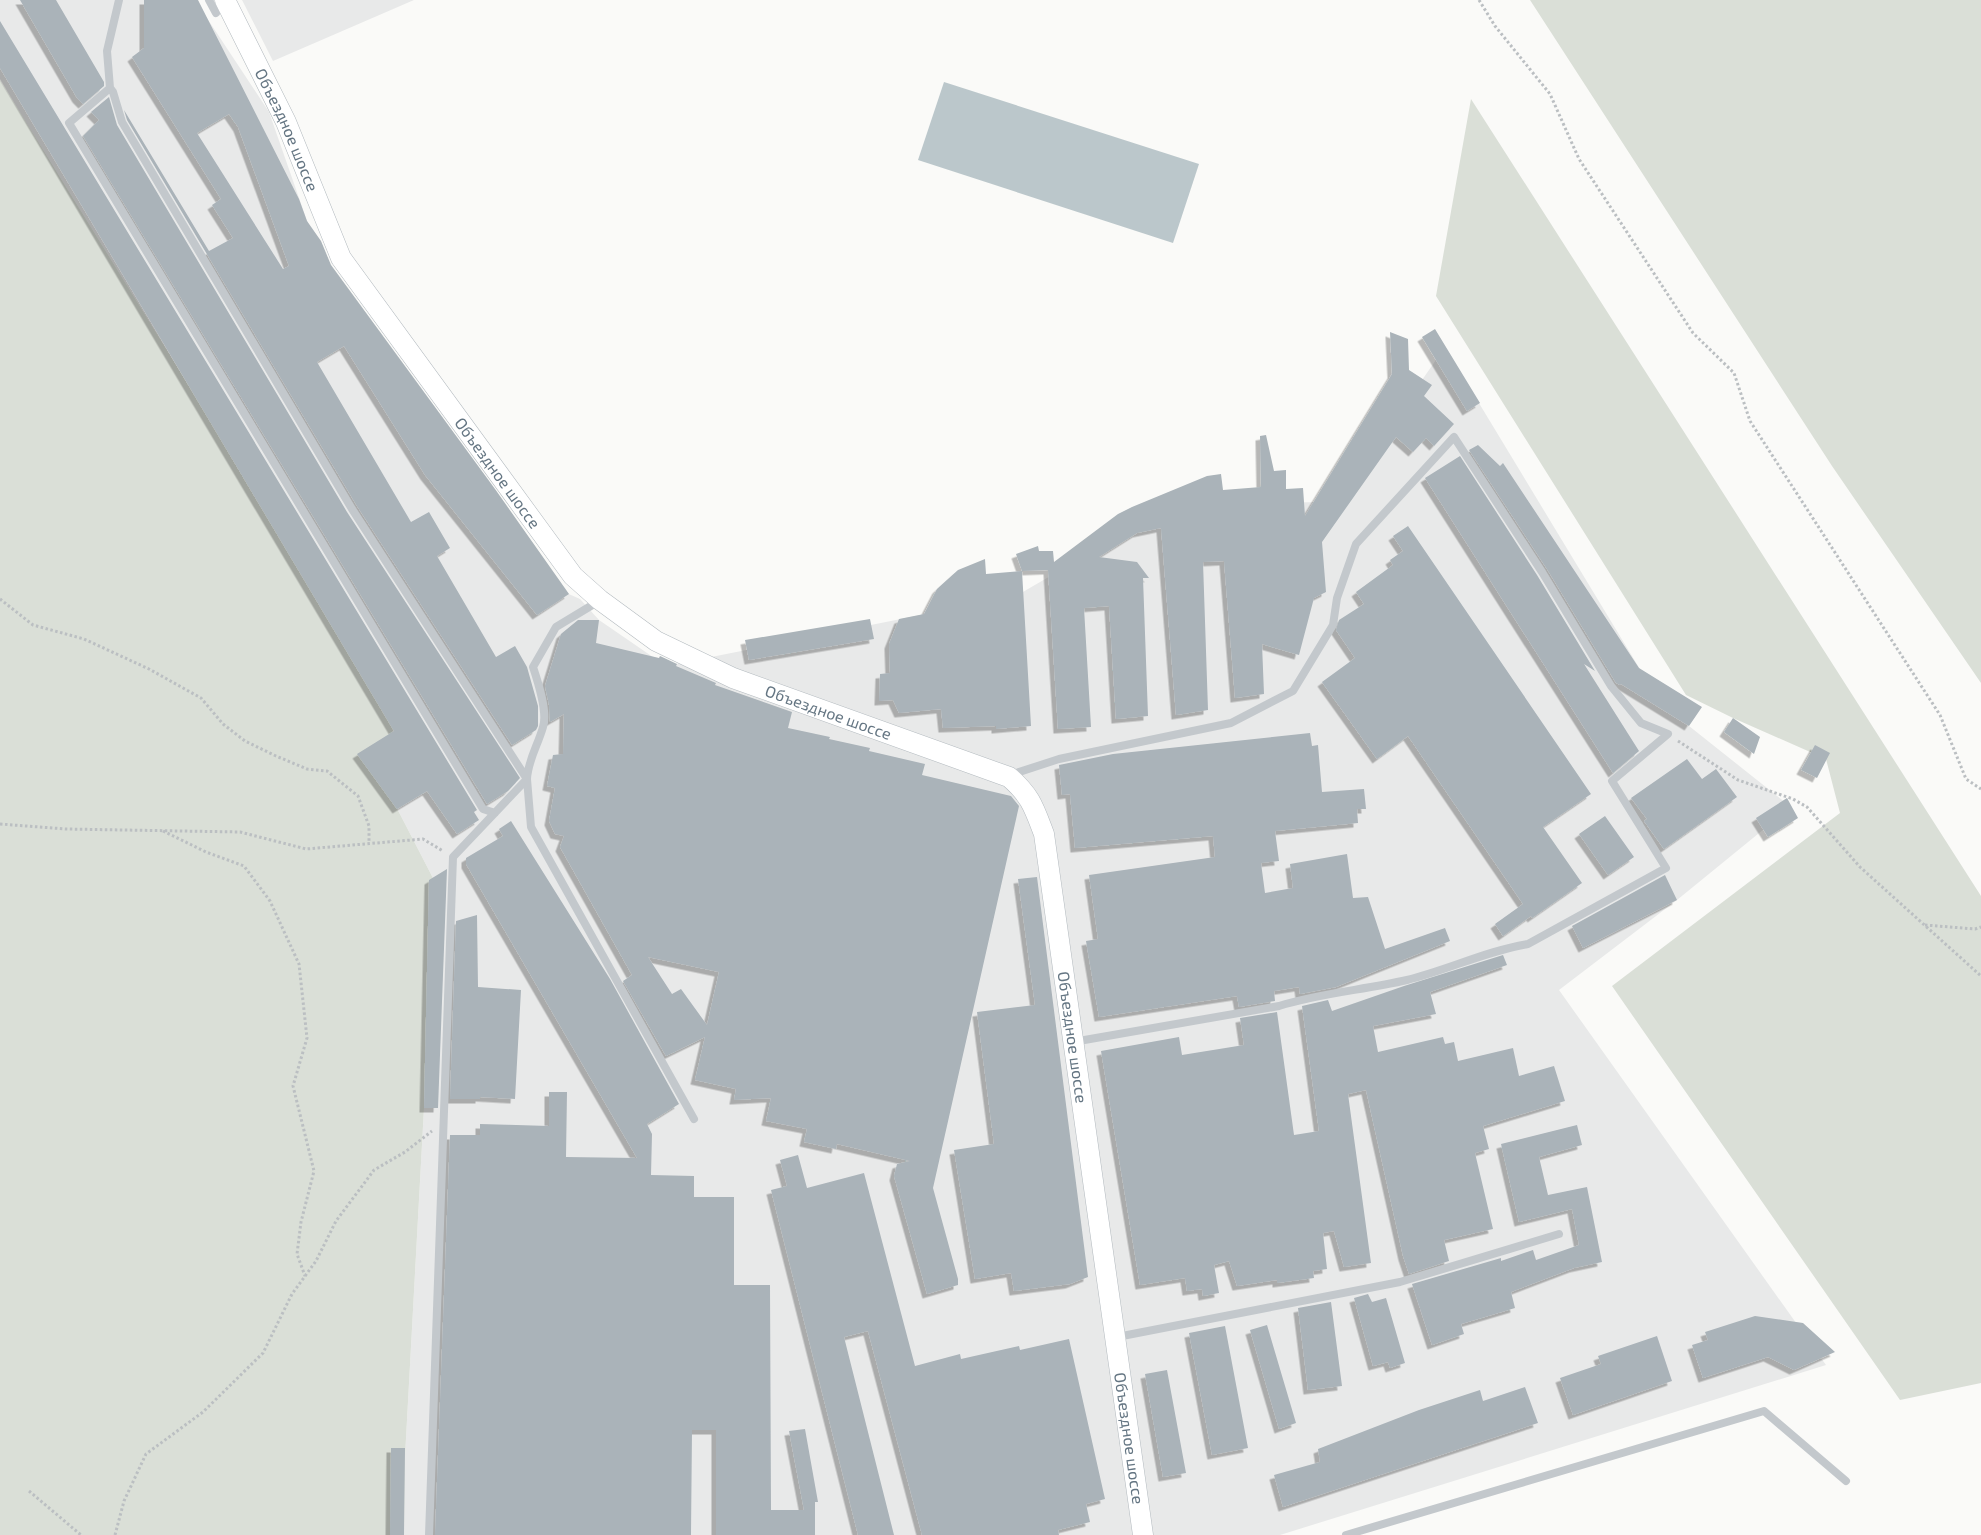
<svg xmlns="http://www.w3.org/2000/svg" width="1981" height="1535" font-family="'Exo 2',sans-serif">
<defs>
<filter id="shadow"><feDropShadow dx="-4.5" dy="4.5" stdDeviation="0" flood-color="#0004"/></filter>
</defs>
<rect width="100%" height="100%" fill="#fafaf8"/>
<!-- built -->
<path fill="#e8e9e9" d="M0 0H195L269 112 327 278 553 587 580 599 599 620 666 666 1016 596 1174 504 1327 502 1422 380 1445 347 1652 689 1689 726 1791 807 1677 900 1559 990 1826 1365 1280 1535H404L405 1457 424 1108 434 880 387 789 395 719 0 80Z
M242 0H414L273 61Z"/>
<!-- green -->
<path fill="#dadfd7" d="M1530 0H1981V683L1832 466Z
M0 80 395 719 387 789 434 880 424 1108 405 1457 404 1535H0Z
M1471 99 1981 896V1383L1900 1400 1612 986 1840 813 1826 759 1733 718 1686 695 1436 296Z"/>
<!-- water -->
<path fill="#bbc7cb" d="M944 82 1199 164 1173 243 918 160Z"/>
<!-- building -->
<path fill="#aab3b9" fill-rule="evenodd" filter="url(#shadow)" d="M20 0H56L104 82V86L83 104 77 98Z
M144 0H198L299 199 307 221 321 241 331 265 495 489 569 594 537 615 425 475 344 346 317 362 411 522 429 512 450 548 437 556 496 657 515 646 527 667 538 706V726L536 730 512 745 357 506 127 120 124 110 209 251 233 238 212 205 221 199 132 57 144 48ZM229 114 238 127 289 266 283 269 197 133Z
M0 21 477 810 474 812 479 820 457 834 427 791 397 809 357 754 394 731 0 68Z
M109 97 117 125 347 512 520 778 508 791 487 804 83 136 99 120 91 112Z
M1435 329 1480 403 1467 411 1422 337Z
M1390 332 1408 339 1409 370 1432 385 1424 396 1454 424 1434 446 1426 438 1413 452 1396 437 1322 542 1326 592 1314 598 1299 655 1262 644 1264 694 1235 698 1224 561 1203 562 1208 710 1176 715 1161 528 1137 533 1099 557 1137 562 1149 578H1143L1148 716 1116 719 1109 606 1084 608 1091 727 1058 729 1048 570 1022 571 1016 554 1038 546 1039 551H1053L1054 562 1118 514 1132 507 1207 476 1221 474 1223 490 1261 487 1260 436 1266 435 1274 471 1286 470V489L1303 488 1305 516 1392 374Z
M1478 445 1500 466 1503 463 1639 668 1702 707 1689 726 1621 684 1620 685 1616 683 1547 569 1469 450Z
M1460 456 1537 575 1595 671 1584 664 1639 751 1613 773 1425 478Z
M1408 526 1591 794 1543 827 1582 883 1532 918 1531 916 1503 936 1495 924 1523 904 1408 736 1377 759 1322 682 1355 658 1336 630 1339 620 1364 604 1356 592 1393 565 1390 560 1403 551 1393 536Z
M985 559 986 574 1022 571 1031 726 996 729V726L943 728 941 709 899 713 893 700 879 701 880 674 890 673 889 644 899 619 924 614 937 589 958 570Z
M870 619 874 639 749 660 745 640Z
M578 620H599L596 643 659 658 660 656 677 664 676 666 716 683 715 685 792 712 788 728 830 737 829 739 870 748 869 751 925 764 922 775 1011 796 1019 806 933 1188 958 1279V1285L927 1294 894 1176 897 1164 910 1161 837 1144 836 1149 804 1142 807 1129 766 1121 771 1098 734 1100 736 1089 695 1080 705 1037 666 1056 623 981 632 975 560 847 564 836 555 834 549 821 555 788 547 786 553 755 563 754 564 714 550 722 549 705 545 686 561 634ZM648 957 719 972 707 1025 681 989 672 994Z
M1733 718 1760 737 1754 754 1724 732Z
M1310 733 1312 746 1318 745 1322 792 1364 789 1366 809H1357L1358 823 1275 831 1279 861 1261 863 1265 893 1293 888 1290 864 1347 854 1353 898 1368 897 1385 949 1445 928 1450 941 1336 987 1300 994 1299 987 1274 991 1275 1001 1239 1007 1237 996 1099 1017 1086 941 1098 939 1089 875 1215 857 1213 836 1075 848 1070 794 1062 795 1059 765 1113 754Z
M1815 745 1830 753 1817 778 1801 770Z
M1687 759 1702 779 1716 769 1737 797 1664 849 1644 821 1647 819 1631 798Z
M1787 798 1798 818 1768 837 1756 818Z
M1605 816 1634 857 1608 875 1579 834Z
M511 821 610 979 679 1104 647 1124 652 1134 651 1175 694 1176V1197H734V1285H770L771 1510H804L789 1431 805 1429 818 1502H815V1535H716V1430H692L691 1535H435L450 1135H480V1124L549 1126V1092H567L566 1157 637 1158 466 864V858L503 836 499 829Z
M447 869 438 1108H424L429 880Z
M1665 875 1677 900 1583 948 1572 926Z
M1037 877 1088 1277 1070 1284 1014 1291 1011 1273 975 1279 954 1150 994 1144 977 1012 1035 1005 1018 879Z
M477 915 478 987 521 990 515 1099 480 1097V1099H450L456 921Z
M1503 955 1507 965 1430 992 1436 1014 1373 1026 1378 1052 1443 1037 1445 1044 1454 1042 1458 1061 1513 1048 1519 1076 1554 1066 1565 1101 1483 1126 1489 1149 1475 1153 1493 1229 1444 1240 1449 1261 1409 1274 1403 1256 1366 1090 1348 1094 1371 1263 1344 1267 1334 1231 1323 1233 1327 1269 1313 1271 1314 1278 1277 1283V1280L1237 1286 1229 1261 1214 1265 1219 1293 1203 1296 1202 1289 1187 1291 1185 1278 1140 1285 1101 1051 1179 1037 1182 1055 1244 1045 1240 1018 1277 1012 1294 1135 1319 1131 1302 1006 1328 1000 1332 1011 1404 986Z
M1577 1125 1582 1145 1539 1157 1548 1195 1587 1187 1602 1262 1574 1268 1511 1292 1515 1308 1461 1324 1464 1334 1432 1345 1412 1284 1501 1258V1261L1533 1250 1536 1260 1579 1245 1572 1209 1519 1222 1501 1144Z
M798 1155 807 1188 864 1173 915 1366 960 1354 961 1359 1019 1346 1020 1350 1069 1339 1105 1499 1086 1504 1090 1522 1058 1530 1059 1535H922L868 1331 844 1337 894 1535H858L771 1190 787 1186 780 1160Z
M1368 1294 1372 1302 1386 1298 1405 1363 1390 1368 1388 1362 1373 1366 1354 1298Z
M1331 1302 1342 1386 1308 1390 1298 1308Z
M1755 1316 1803 1323 1835 1352 1794 1370 1768 1357 1703 1378 1692 1345 1708 1340 1705 1332Z
M1267 1325 1296 1423 1279 1429 1250 1330Z
M1225 1326 1248 1448 1212 1455 1189 1333Z
M1657 1336 1672 1381 1573 1415 1560 1378 1601 1364 1598 1356Z
M1167 1370 1186 1473 1163 1477 1145 1374Z
M1525 1387 1538 1423 1283 1507 1274 1475 1320 1462 1318 1449 1419 1410 1480 1390 1483 1401Z
M391 1448H405L404 1535H390Z"/>
<g fill="none" stroke-linecap="round" stroke-linejoin="round">
<defs>
<g id="secondary">
<path id="s1" d="M225 0 286 122 341 258 573 576 600 600 656 641 733 678 1009 777C1031 796 1034 808 1044 834L1143 1535"/>
</g>
</defs>
<!-- secondary casing -->
<use href="#secondary" stroke="#b3babf" stroke-width="21"/>
<!-- path -->
<path stroke="#bbbfc2" stroke-width="3" stroke-dasharray="2.5 2.5" stroke-linecap="butt" d="M1479 0 1495 26 1550 94 1579 159 1693 333 1734 373 1750 421 1940 715 1966 779 1981 789
M0 599 33 625 84 639 149 669 201 698 223 724 245 741 276 756 307 769 327 771 358 796 369 826V843
M1678 741 1738 780 1793 799 1807 807 1860 867 1981 976
M0 824 66 829 240 832 306 849 423 839 443 851
M163 831 206 852 244 866 270 901 299 964 307 1038 293 1086 314 1171 301 1222 297 1254 305 1276
M1925 925 1975 929 1981 927
M29 1491 81 1535
M115 1535 124 1501 146 1454 203 1412 263 1353 292 1294 316 1261 336 1221 374 1170 405 1152 432 1131"/>
<!-- lane -->
<path stroke="#c3c8cc" stroke-width="8" d="M119 0 107 51 110 88 113 92 122 122 352 509 527 779 531 827 694 1119
M209 0 216 13
M110 88 69 123 483 809 495 813
M1010 775 1059 759 1231 723 1293 691 1333 625 1337 598 1356 544 1454 437 1542 572 1611 686 1641 723 1668 734 1612 781 1666 868 1528 944C1486 951 1448 970 1407 980 1364 990 1320 993 1279 1006L1073 1042
M1117 1337 1400 1282 1559 1234
M429 1535 453 857 527 779C528 760 538 745 543 727 548 712 538 682 533 667L556 627 599 601
M1346 1535 1764 1411 1846 1481"/>
<!-- secondary -->
<use href="#secondary" stroke="#fff" stroke-width="20"/>
</g>
<g text-anchor="middle" stroke-width="5" stroke-linejoin="round" paint-order="stroke">
<!-- street labels -->
<g font-size="16" fill="#657683" stroke="#fff">
<text dy="6" stroke="none"><textPath href="#s1" startOffset="144">Объездное шоссе</textPath></text>
<text dy="6" stroke="none"><textPath href="#s1" startOffset="549">Объездное шоссе</textPath></text>
<text dy="6" stroke="none"><textPath href="#s1" startOffset="969">Объездное шоссе</textPath></text>
<text dy="6" stroke="none"><textPath href="#s1" startOffset="1434">Объездное шоссе</textPath></text>
<text dy="6" stroke="none"><textPath href="#s1" startOffset="1839">Объездное шоссе</textPath></text>
</g>
</g>
</svg>
